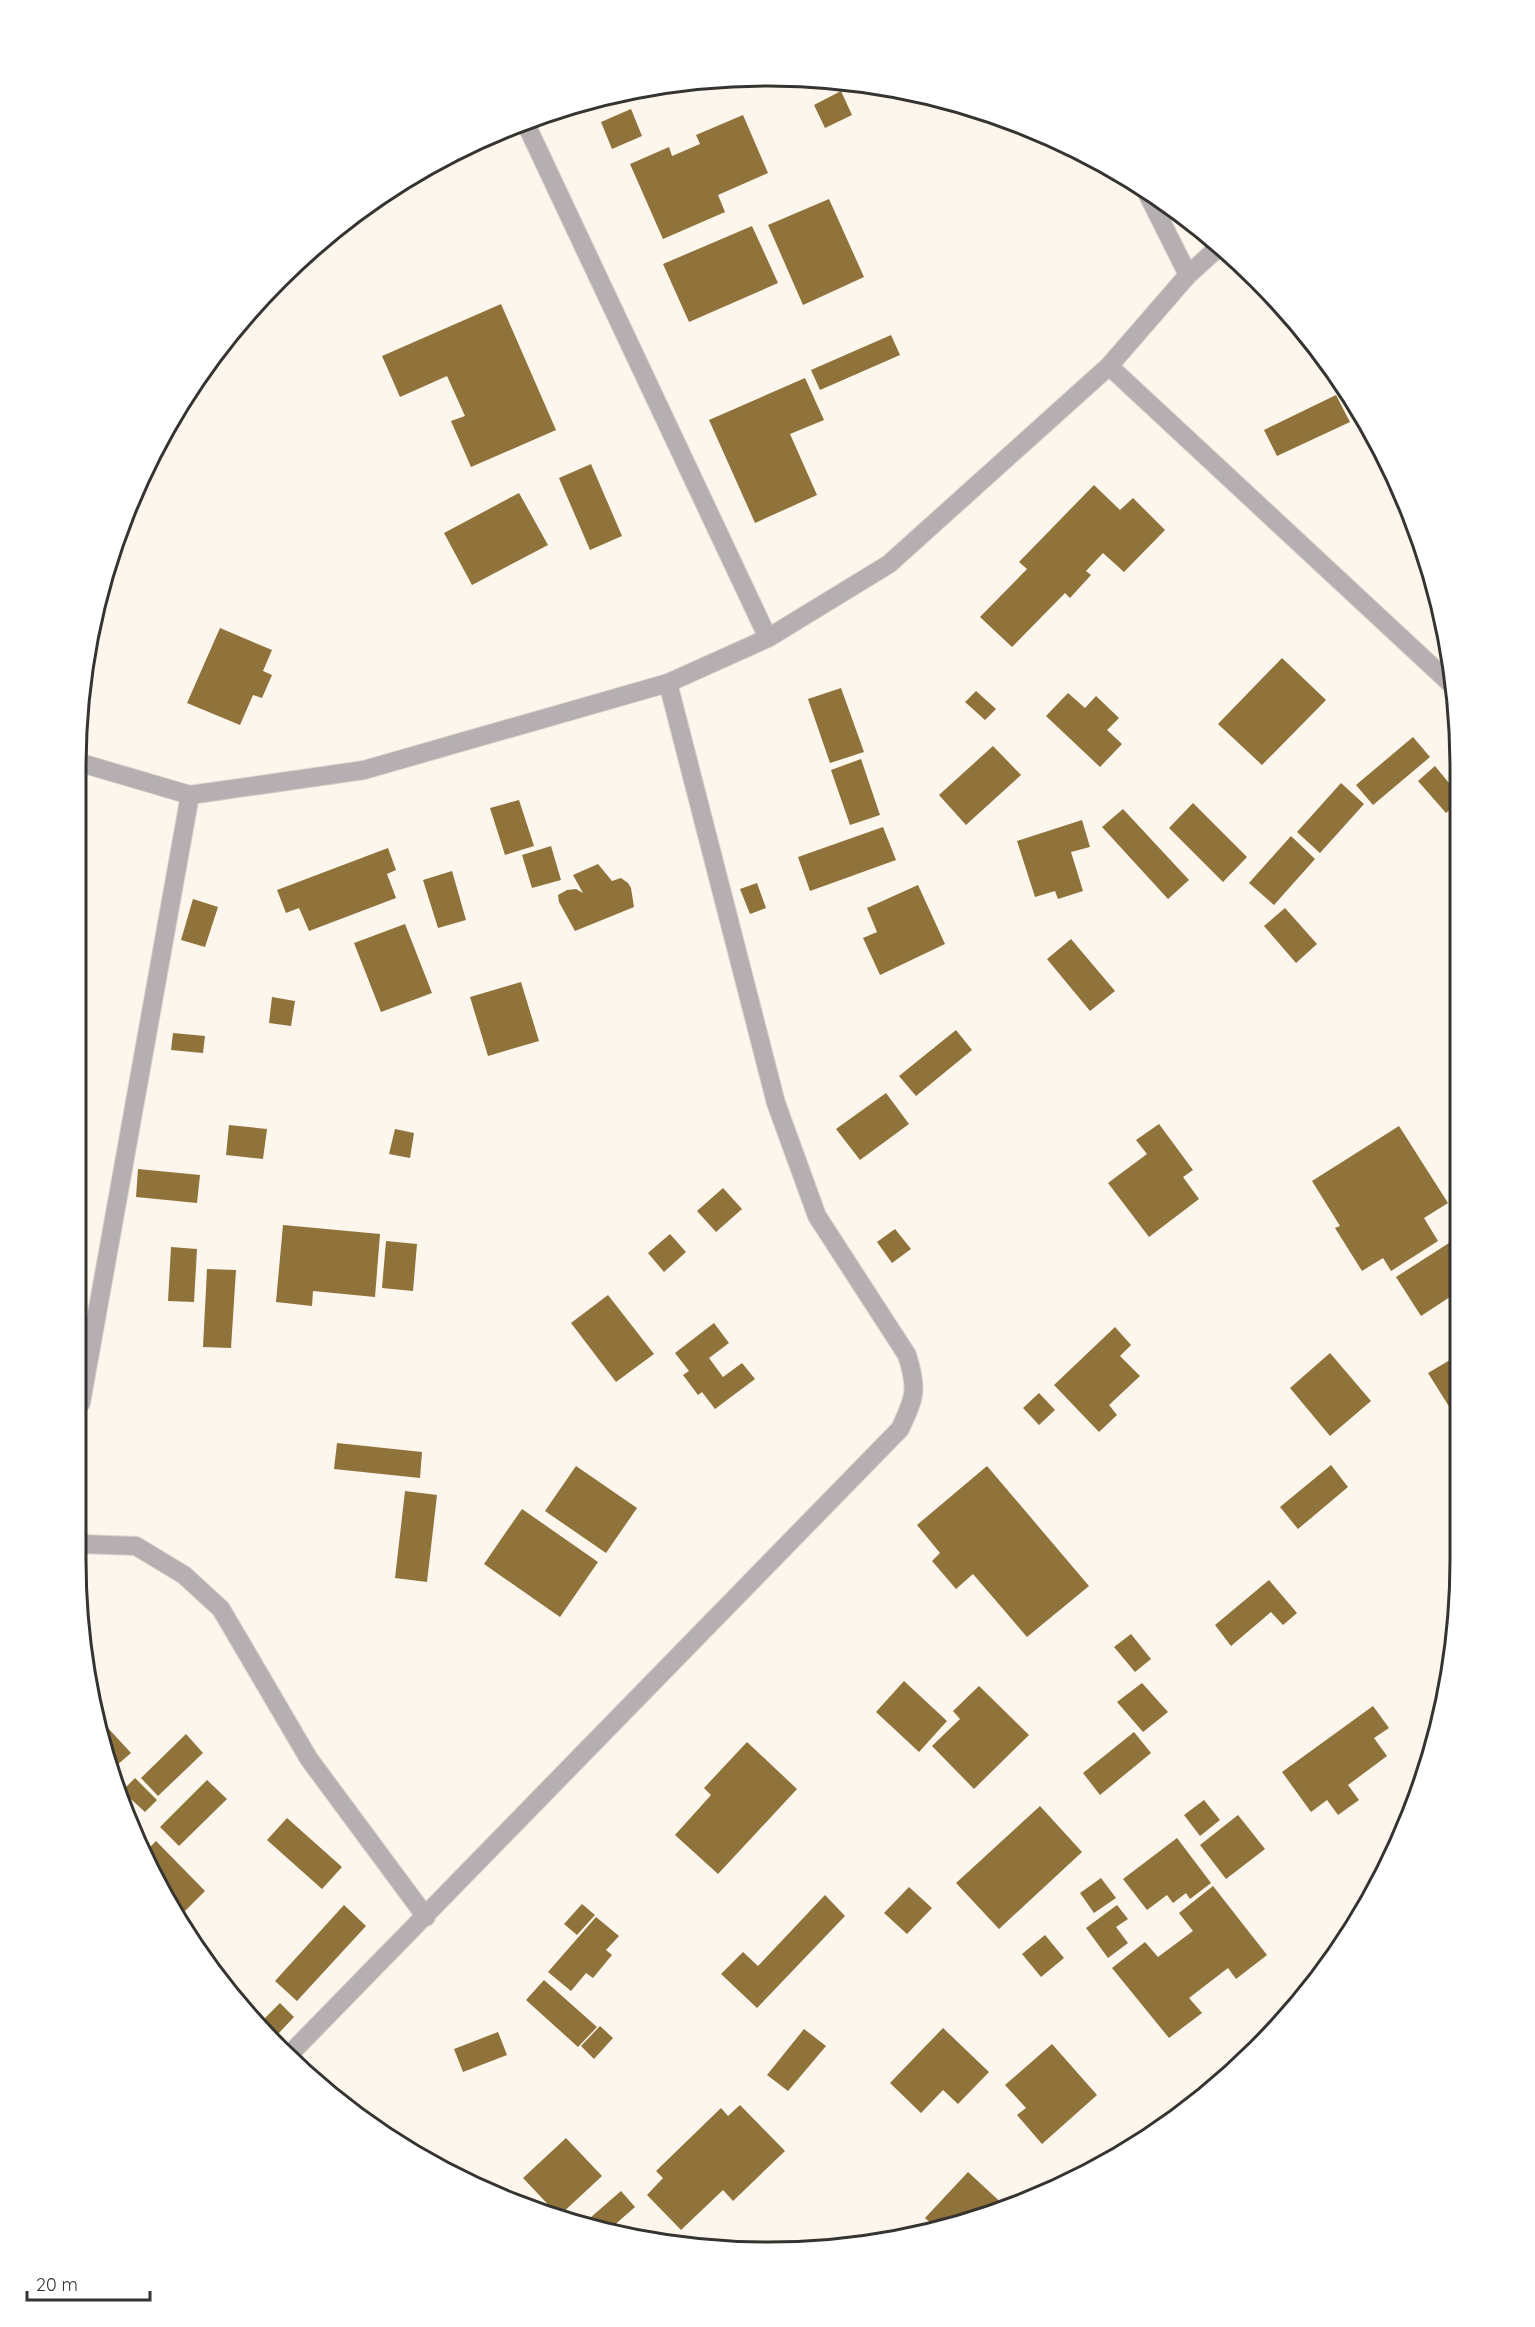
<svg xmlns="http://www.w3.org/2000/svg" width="1535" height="2327" font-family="Quicksand,sans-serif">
<rect width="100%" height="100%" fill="#fcf6ec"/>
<!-- building -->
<path fill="#90723b" d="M841 91 852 115 825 128 814 105Z
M631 109 642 136 612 149 601 122Z
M743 115 768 173 718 195 725 212 663 239 630 164 669 147 672 156 700 144 696 135Z
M829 199 864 277 803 305 768 225Z
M752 226 778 283 689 322 663 264Z
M501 304 556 430 471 467 451 421 465 416 447 376 400 397 382 356Z
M891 335 900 355 820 390 811 370Z
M805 378 824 420 790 434 817 495 755 523 709 420Z
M1336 395 1350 422 1277 456 1264 430Z
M591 464 622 536 590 550 559 478Z
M1094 485 1120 510 1133 498 1165 530 1124 572 1103 553 1086 571 1091 575 1070 598 1065 593 1012 647 980 617 1027 569 1019 562Z
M519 493 548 545 472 585 444 533Z
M220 628 272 650 263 671 272 675 262 698 253 695 240 725 187 703Z
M1282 658 1326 700 1262 765 1218 724Z
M841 688 864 752 830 763 808 699Z
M976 691 996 709 985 720 965 702Z
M1068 693 1085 708 1096 696 1119 718 1107 730 1122 744 1100 767 1046 716Z
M1413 737 1430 757 1373 805 1356 785Z
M993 746 1021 775 966 825 939 795Z
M861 759 880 815 850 825 831 770Z
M1435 766 1458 794V803L1446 813 1418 781Z
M1341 783 1364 804 1320 853 1297 832Z
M519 800 534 846 505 855 490 808Z
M1193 803 1247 857 1223 882 1169 828Z
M1123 809 1189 880 1168 899 1102 827Z
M1082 820 1090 847 1071 852 1083 891 1058 899 1055 891 1035 897 1017 841Z
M883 827 896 860 810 891 798 857Z
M1291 836 1315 859 1274 905 1249 883Z
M551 846 561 880 532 888 522 855Z
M388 848 396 870 387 874 396 898 309 931 299 908 286 913 277 890Z
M598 864 612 881 621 878 628 883 631 888 634 907 575 931 559 902 558 895 567 890 576 889 583 893 573 875Z
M452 871 466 920 438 928 423 880Z
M757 883 766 908 750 914 740 889Z
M918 885 945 944 880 975 863 938 877 932 867 908Z
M193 899 218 907 205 947 181 940Z
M1285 908 1317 944 1296 963 1264 926Z
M405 924 432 993 381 1012 354 943Z
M1071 939 1115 991 1090 1011 1047 959Z
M521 982 539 1041 488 1056 470 997Z
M272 997 295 1001 291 1026 269 1023Z
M956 1030 972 1050 916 1096 899 1076Z
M173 1033 205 1036 203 1053 171 1050Z
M886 1093 909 1124 860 1160 836 1129Z
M1159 1124 1193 1170 1183 1177 1199 1199 1149 1237 1108 1183 1147 1154 1136 1140Z
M229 1125 267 1129 263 1159 226 1155Z
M1399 1126 1448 1203 1424 1218 1438 1241 1391 1271 1383 1258 1362 1271 1335 1228 1340 1226 1312 1181Z
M395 1129 414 1133 410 1158 389 1154Z
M138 1169 200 1175 197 1203 136 1197Z
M723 1188 742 1209 716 1232 697 1211Z
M283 1225 380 1234 375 1297 313 1291 312 1306 276 1302Z
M895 1229 911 1249 892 1263 877 1242Z
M670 1234 686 1252 664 1272 648 1253Z
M386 1241 417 1244 413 1291 382 1288Z
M1449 1243 1456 1254V1293L1421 1316 1396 1277Z
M171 1247 197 1249 194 1302 168 1301Z
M207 1269 236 1270 231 1348 203 1347Z
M608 1295 654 1354 616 1382 571 1323Z
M714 1323 729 1343 709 1358 723 1377 742 1363 755 1379 715 1409 702 1392 698 1395 683 1375 689 1371 675 1353Z
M1115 1327 1131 1345 1120 1356 1140 1376 1109 1405 1117 1415 1099 1432 1054 1385Z
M1330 1353 1371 1401 1330 1436 1290 1388Z
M1455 1357 1456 1359 1455 1416 1428 1373Z
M1039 1393 1055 1410 1039 1425 1023 1408Z
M337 1443 422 1452 420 1478 334 1469Z
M1331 1465 1348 1487 1298 1529 1280 1507Z
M576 1466 637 1508 606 1553 545 1511Z
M987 1466 1089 1586 1027 1637 973 1574 956 1589 932 1561 940 1553 917 1525Z
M405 1491 437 1495 427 1582 395 1578Z
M522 1509 598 1562 560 1617 484 1564Z
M1269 1580 1297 1613 1283 1625 1271 1612 1231 1646 1215 1625Z
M1131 1634 1151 1659 1135 1672 1114 1647Z
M87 1676 95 1686 90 1690V1689Z
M904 1681 947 1721 919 1752 876 1712Z
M1142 1683 1168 1712 1143 1732 1117 1702Z
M979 1686 1029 1735 974 1789 932 1746 960 1719 953 1711Z
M1373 1706 1389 1728 1374 1738 1387 1756 1348 1785 1359 1800 1338 1815 1327 1800 1311 1812 1282 1772Z
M96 1715 131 1753 109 1772Z
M1134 1732 1151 1753 1100 1795 1083 1773Z
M186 1734 203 1753 158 1796 141 1778Z
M747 1742 797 1789 718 1874 675 1835 711 1795 704 1788Z
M135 1778 157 1800 145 1812 122 1791Z
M207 1780 227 1799 179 1846 160 1827Z
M1204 1800 1220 1820 1200 1836 1184 1815Z
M1040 1806 1082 1852 999 1929 956 1883Z
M1238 1815 1265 1849 1226 1879 1200 1845Z
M287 1818 342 1867 322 1889 267 1840Z
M1177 1838 1211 1883 1190 1899 1186 1893 1173 1903 1167 1895 1147 1910 1123 1879Z
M156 1841 205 1891 185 1911 166 1891 146 1851Z
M1101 1878 1116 1898 1094 1913 1080 1893Z
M1213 1886 1267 1955 1236 1979 1228 1968 1189 1998 1202 2013 1169 2038 1112 1968 1145 1942 1158 1957 1193 1931 1179 1913Z
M909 1887 932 1908 907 1934 884 1913Z
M825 1895 845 1916 757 2008 721 1974 743 1952 758 1966Z
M582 1904 595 1915 577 1935 564 1924Z
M344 1905 366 1926 297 2001 275 1981Z
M1117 1905 1128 1919 1116 1927 1128 1943 1108 1958 1086 1928Z
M596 1917 619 1936 606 1950 612 1955 593 1978 586 1973 571 1991 548 1972Z
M1045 1935 1064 1958 1041 1977 1022 1954Z
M544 1980 597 2027 578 2047 526 2000Z
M280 2003 294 2017 278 2034 263 2020Z
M600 2026 613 2038 594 2059 581 2046Z
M943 2028 989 2072 958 2104 943 2090 921 2113 890 2083Z
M804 2029 826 2046 788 2091 767 2075Z
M498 2032 507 2055 463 2072 454 2049Z
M1052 2044 1097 2095 1042 2144 1017 2115 1026 2108 1005 2085Z
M740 2105 785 2151 733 2201 723 2190 681 2230 647 2195 663 2178 656 2171 721 2108 728 2116Z
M566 2138 602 2176 559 2216 523 2178Z
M968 2172 1007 2208 939 2230 925 2218Z
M621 2191 635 2207 611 2228 596 2225 590 2218Z"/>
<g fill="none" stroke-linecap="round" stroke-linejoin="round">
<defs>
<path id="minor" d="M525 122 768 638
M1146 191 1188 275
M1109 366 1452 685
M81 763 190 795 364 770 668 683 768 638 889 564 1109 366 1188 275 1221 245
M81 1403 190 795
M81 1544 136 1546 184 1575 221 1609 309 1759 426 1917
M287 2057 900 1429C915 1397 918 1390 907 1355L817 1216 776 1103 668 683"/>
</defs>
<!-- minor casing -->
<use href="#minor" stroke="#d8d3ca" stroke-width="20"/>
<!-- minor -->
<use href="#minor" stroke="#b5afb1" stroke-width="18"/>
</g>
<!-- crop -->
<path d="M0 0H1535V2327H0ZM768 86H768A682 682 0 0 1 1450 768V1560A682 682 0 0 1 768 2242H768A682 682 0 0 1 86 1560V768A682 682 0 0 1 768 86Z" fill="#fff" fill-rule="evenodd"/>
<path fill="none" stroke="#363430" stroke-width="3" d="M768 86H768A682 682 0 0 1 1450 768V1560A682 682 0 0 1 768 2242H768A682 682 0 0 1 86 1560V768A682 682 0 0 1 768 86Z"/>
<!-- scale -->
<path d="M27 2291v9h123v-9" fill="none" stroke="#363430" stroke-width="3"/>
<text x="36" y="2291" font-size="18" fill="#363430" stroke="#ffffff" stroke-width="4.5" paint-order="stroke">20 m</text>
</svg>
